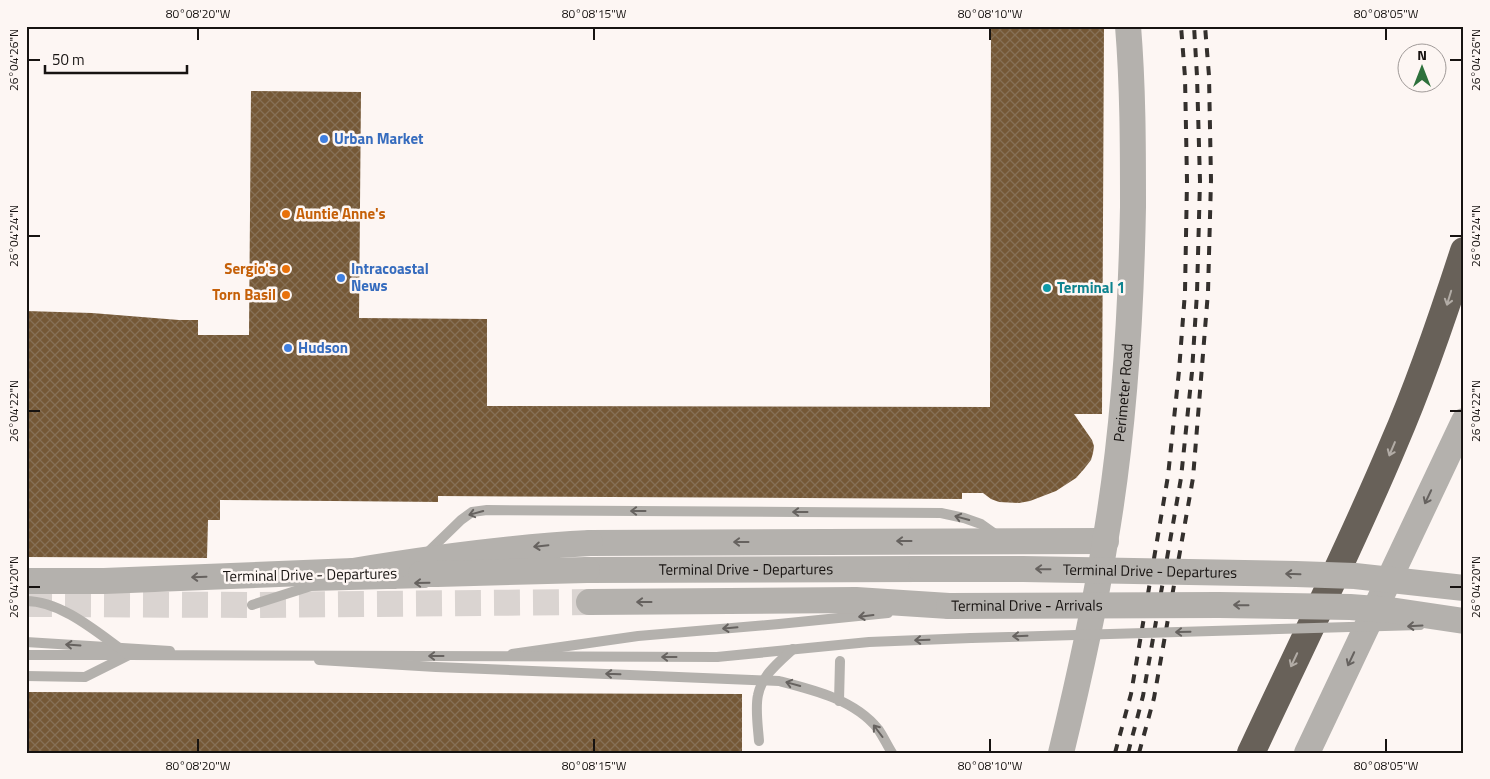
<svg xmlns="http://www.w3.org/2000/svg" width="1490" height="779" font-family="'Titillium Web',sans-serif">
<defs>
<pattern id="building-cross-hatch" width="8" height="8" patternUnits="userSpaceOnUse" patternTransform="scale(1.25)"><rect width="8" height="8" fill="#755836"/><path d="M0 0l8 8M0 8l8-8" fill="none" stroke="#867056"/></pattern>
</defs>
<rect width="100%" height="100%" fill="#fdf6f3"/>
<!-- building -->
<path fill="url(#building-cross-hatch)" d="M991 26H1104L1102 414H1074L1092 440 1094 446 1093 453 1091 460 1084 469 1076 478 1056 491 1030 501 1019 503 999 502 991 499 983 493H962V499L438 496V502L220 500V520H208L207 558 26 557V311L92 313 179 320H198V335H249L251 91 361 92 359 318 487 319V406L990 407Z
M26 692 742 694V753H26Z"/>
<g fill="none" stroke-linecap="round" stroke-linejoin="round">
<!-- tertiary-tunnel -->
<path stroke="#dad4d1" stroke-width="26" stroke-dasharray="26 13" stroke-linecap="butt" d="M26 604 252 605 589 602"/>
<!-- service -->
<path stroke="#b4b1ad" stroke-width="10" d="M427 553 461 520 472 512 487 510 941 513 964 518 981 524 998 536
M396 584 413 567
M252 605 311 586 425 583
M26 642 170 651
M512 654 638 636 779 624 888 613
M26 655H125
M717 657 869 642 971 638
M319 660 436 667 779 681C814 690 855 700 878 729 883 736 887 745 892 753
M26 676 85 677 129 655
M839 701 840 661"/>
<!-- tertiary -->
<g stroke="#b4b1ad" stroke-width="26">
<path d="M590 543 1106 541"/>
<path id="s1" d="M587 570 921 569"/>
<path d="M26 581H104L353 571"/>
<path d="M589 602 856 600 949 606"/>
<path id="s2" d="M1061 753C1078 683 1094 613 1105 542 1124 432 1131 319 1133 207 1133 147 1133 87 1128 26"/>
<path d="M1307 753 1464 421"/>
</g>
<!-- motorway -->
<path stroke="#686159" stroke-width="28" d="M1251 753C1299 650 1350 548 1394 443 1421 381 1443 316 1464 251"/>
<!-- rail -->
<path stroke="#34302d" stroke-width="4" stroke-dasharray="9 9" stroke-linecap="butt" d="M1115 753 1131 694 1168 476 1179 371 1185 292 1187 181 1185 77 1181 26
M1128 753 1143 696 1181 478 1192 372 1197 293 1200 181 1197 76 1194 26
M1139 753 1154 698 1193 478 1208 292 1211 180 1209 76 1205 26"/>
<!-- service-bridge -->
<path stroke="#b4b1ad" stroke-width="10" d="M26 601C63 601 100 635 129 655L717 657
M971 638 1420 625
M759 741C758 727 755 708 758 695 762 675 779 662 793 649"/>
<!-- tertiary-bridge -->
<g stroke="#b4b1ad" stroke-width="26">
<path id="s3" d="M921 569H1023L1296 574 1355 576 1464 588"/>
<path d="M353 571C431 558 510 547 590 543"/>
<path d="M421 574H437L587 570"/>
<path id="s4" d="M949 606 1219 605 1350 607 1390 610 1464 621"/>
</g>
</g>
<!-- one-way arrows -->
<defs><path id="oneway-shaft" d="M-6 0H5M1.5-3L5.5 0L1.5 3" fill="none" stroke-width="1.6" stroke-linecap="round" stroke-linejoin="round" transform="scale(1.25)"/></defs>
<g stroke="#b2aca6">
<use href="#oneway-shaft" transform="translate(1449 298) rotate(107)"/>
<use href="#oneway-shaft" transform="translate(1392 449) rotate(113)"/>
<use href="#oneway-shaft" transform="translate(1294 660) rotate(115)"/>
</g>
<g stroke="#66625f">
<use href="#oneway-shaft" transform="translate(1428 497) rotate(115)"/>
<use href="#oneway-shaft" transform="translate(638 511) rotate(-180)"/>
<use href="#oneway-shaft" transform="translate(800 512) rotate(-180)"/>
<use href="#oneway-shaft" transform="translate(476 513) rotate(165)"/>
<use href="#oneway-shaft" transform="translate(962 518) rotate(-165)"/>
<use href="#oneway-shaft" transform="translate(904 541) rotate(180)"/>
<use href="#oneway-shaft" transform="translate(741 542) rotate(180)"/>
<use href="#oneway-shaft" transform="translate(541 546) rotate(174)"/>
<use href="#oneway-shaft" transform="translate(1043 569) rotate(-179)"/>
<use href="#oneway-shaft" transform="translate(1293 574) rotate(-178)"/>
<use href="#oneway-shaft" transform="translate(199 577) rotate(178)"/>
<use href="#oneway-shaft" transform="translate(422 583) rotate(179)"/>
<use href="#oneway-shaft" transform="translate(644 602) rotate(180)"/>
<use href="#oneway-shaft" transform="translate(1241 605) rotate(-179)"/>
<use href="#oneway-shaft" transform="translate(866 616) rotate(173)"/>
<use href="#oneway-shaft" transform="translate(1415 626) rotate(177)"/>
<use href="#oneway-shaft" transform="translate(730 628) rotate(175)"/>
<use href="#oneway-shaft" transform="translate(1183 632) rotate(179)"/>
<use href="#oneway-shaft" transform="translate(1020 636) rotate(178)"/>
<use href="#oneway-shaft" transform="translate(922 640) rotate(178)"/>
<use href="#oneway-shaft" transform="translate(73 645) rotate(-176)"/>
<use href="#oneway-shaft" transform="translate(436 656) rotate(-180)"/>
<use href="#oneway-shaft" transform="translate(669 657) rotate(-180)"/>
<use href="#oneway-shaft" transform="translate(1351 659) rotate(115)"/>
<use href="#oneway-shaft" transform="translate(613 674) rotate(-178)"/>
<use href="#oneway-shaft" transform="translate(793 684) rotate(-165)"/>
<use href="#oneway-shaft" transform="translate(878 731) rotate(-127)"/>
</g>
<!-- ticks -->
<path fill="none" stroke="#171311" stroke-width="2" d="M198 28V40M594 28V40M990 28V40M1386 28V40M28 60H40M1450 60H1462M28 236H40M1450 236H1462M28 411H40M1450 411H1462M28 587H40M1450 587H1462M198 739V752M594 739V752M990 739V752M1386 739V752"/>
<!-- markers -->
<g fill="#3f7fe0" stroke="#fdf6f3" stroke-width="2">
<circle cx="324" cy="139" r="5"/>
<circle cx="341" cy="278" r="5"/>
<circle cx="288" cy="348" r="5"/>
</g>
<g fill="#e8710a" stroke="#fdf6f3" stroke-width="2">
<circle cx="286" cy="214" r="5"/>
<circle cx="286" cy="269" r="5"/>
<circle cx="286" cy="295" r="5"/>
</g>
<circle fill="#0f9aa8" stroke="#fdf6f3" stroke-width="2" cx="1047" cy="288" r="5"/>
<g text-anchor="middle" stroke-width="5" stroke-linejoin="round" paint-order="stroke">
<!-- shop labels -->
<g font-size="15" font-weight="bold" fill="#366cbe" stroke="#fdf6f3" text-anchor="start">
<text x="334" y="144">Urban Market</text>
<text x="351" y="274">Intracoastal<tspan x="351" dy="17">News</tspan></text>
<text x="298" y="353">Hudson</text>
</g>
<!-- food labels -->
<g font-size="15" font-weight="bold" fill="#c56008" stroke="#fdf6f3" text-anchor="end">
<text x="296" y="219" text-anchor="start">Auntie Anne's</text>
<text x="276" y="274">Sergio's</text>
<text x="276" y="300">Torn Basil</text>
</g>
<!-- culture labels -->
<g font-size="15" font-weight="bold" fill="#0d838f" stroke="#fdf6f3" text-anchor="start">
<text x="1057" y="293">Terminal 1</text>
</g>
<!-- street labels -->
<g font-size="15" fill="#171311" stroke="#fdf6f3">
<text dy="5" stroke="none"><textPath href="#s2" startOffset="366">Perimeter Road</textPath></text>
<text dy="5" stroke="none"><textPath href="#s1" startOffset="159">Terminal Drive - Departures</textPath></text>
<text dy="5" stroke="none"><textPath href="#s3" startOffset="229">Terminal Drive - Departures</textPath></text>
<text transform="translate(310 575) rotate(-1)" y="5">Terminal Drive - Departures</text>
<text dy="5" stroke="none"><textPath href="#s4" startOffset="78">Terminal Drive - Arrivals</textPath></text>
</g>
</g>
<!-- border -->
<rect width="1490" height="779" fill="none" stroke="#fdf6f3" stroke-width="55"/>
<!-- north arrow -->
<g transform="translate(1422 68)"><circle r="24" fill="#fdf6f3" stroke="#a19b99"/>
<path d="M0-4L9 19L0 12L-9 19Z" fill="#2e713c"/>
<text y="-8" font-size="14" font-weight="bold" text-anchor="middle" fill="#171311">N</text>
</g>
<!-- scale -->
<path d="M45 65v8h142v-8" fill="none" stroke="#171311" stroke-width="2.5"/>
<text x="52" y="65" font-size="15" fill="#171311" stroke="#fdf6f3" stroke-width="4" paint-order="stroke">50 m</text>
<rect x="28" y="28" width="1434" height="724" fill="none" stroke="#171311" stroke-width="2"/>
<g font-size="12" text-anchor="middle" fill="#171311">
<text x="198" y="18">80°08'20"W</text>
<text x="594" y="18">80°08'15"W</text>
<text x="990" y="18">80°08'10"W</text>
<text x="1386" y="18">80°08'05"W</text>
<text transform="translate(14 60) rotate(-90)" y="4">26°04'26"N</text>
<text transform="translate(1476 60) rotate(-90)" y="4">26°04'26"N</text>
<text transform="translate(14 236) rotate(-90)" y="4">26°04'24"N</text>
<text transform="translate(1476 236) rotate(-90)" y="4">26°04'24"N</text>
<text transform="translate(14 411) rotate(-90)" y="4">26°04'22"N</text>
<text transform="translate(1476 411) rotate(-90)" y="4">26°04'22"N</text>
<text transform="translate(14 587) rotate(-90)" y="4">26°04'20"N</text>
<text transform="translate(1476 587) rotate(-90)" y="4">26°04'20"N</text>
<text x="198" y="770">80°08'20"W</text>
<text x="594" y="770">80°08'15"W</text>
<text x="990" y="770">80°08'10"W</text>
<text x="1386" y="770">80°08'05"W</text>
</g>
</svg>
